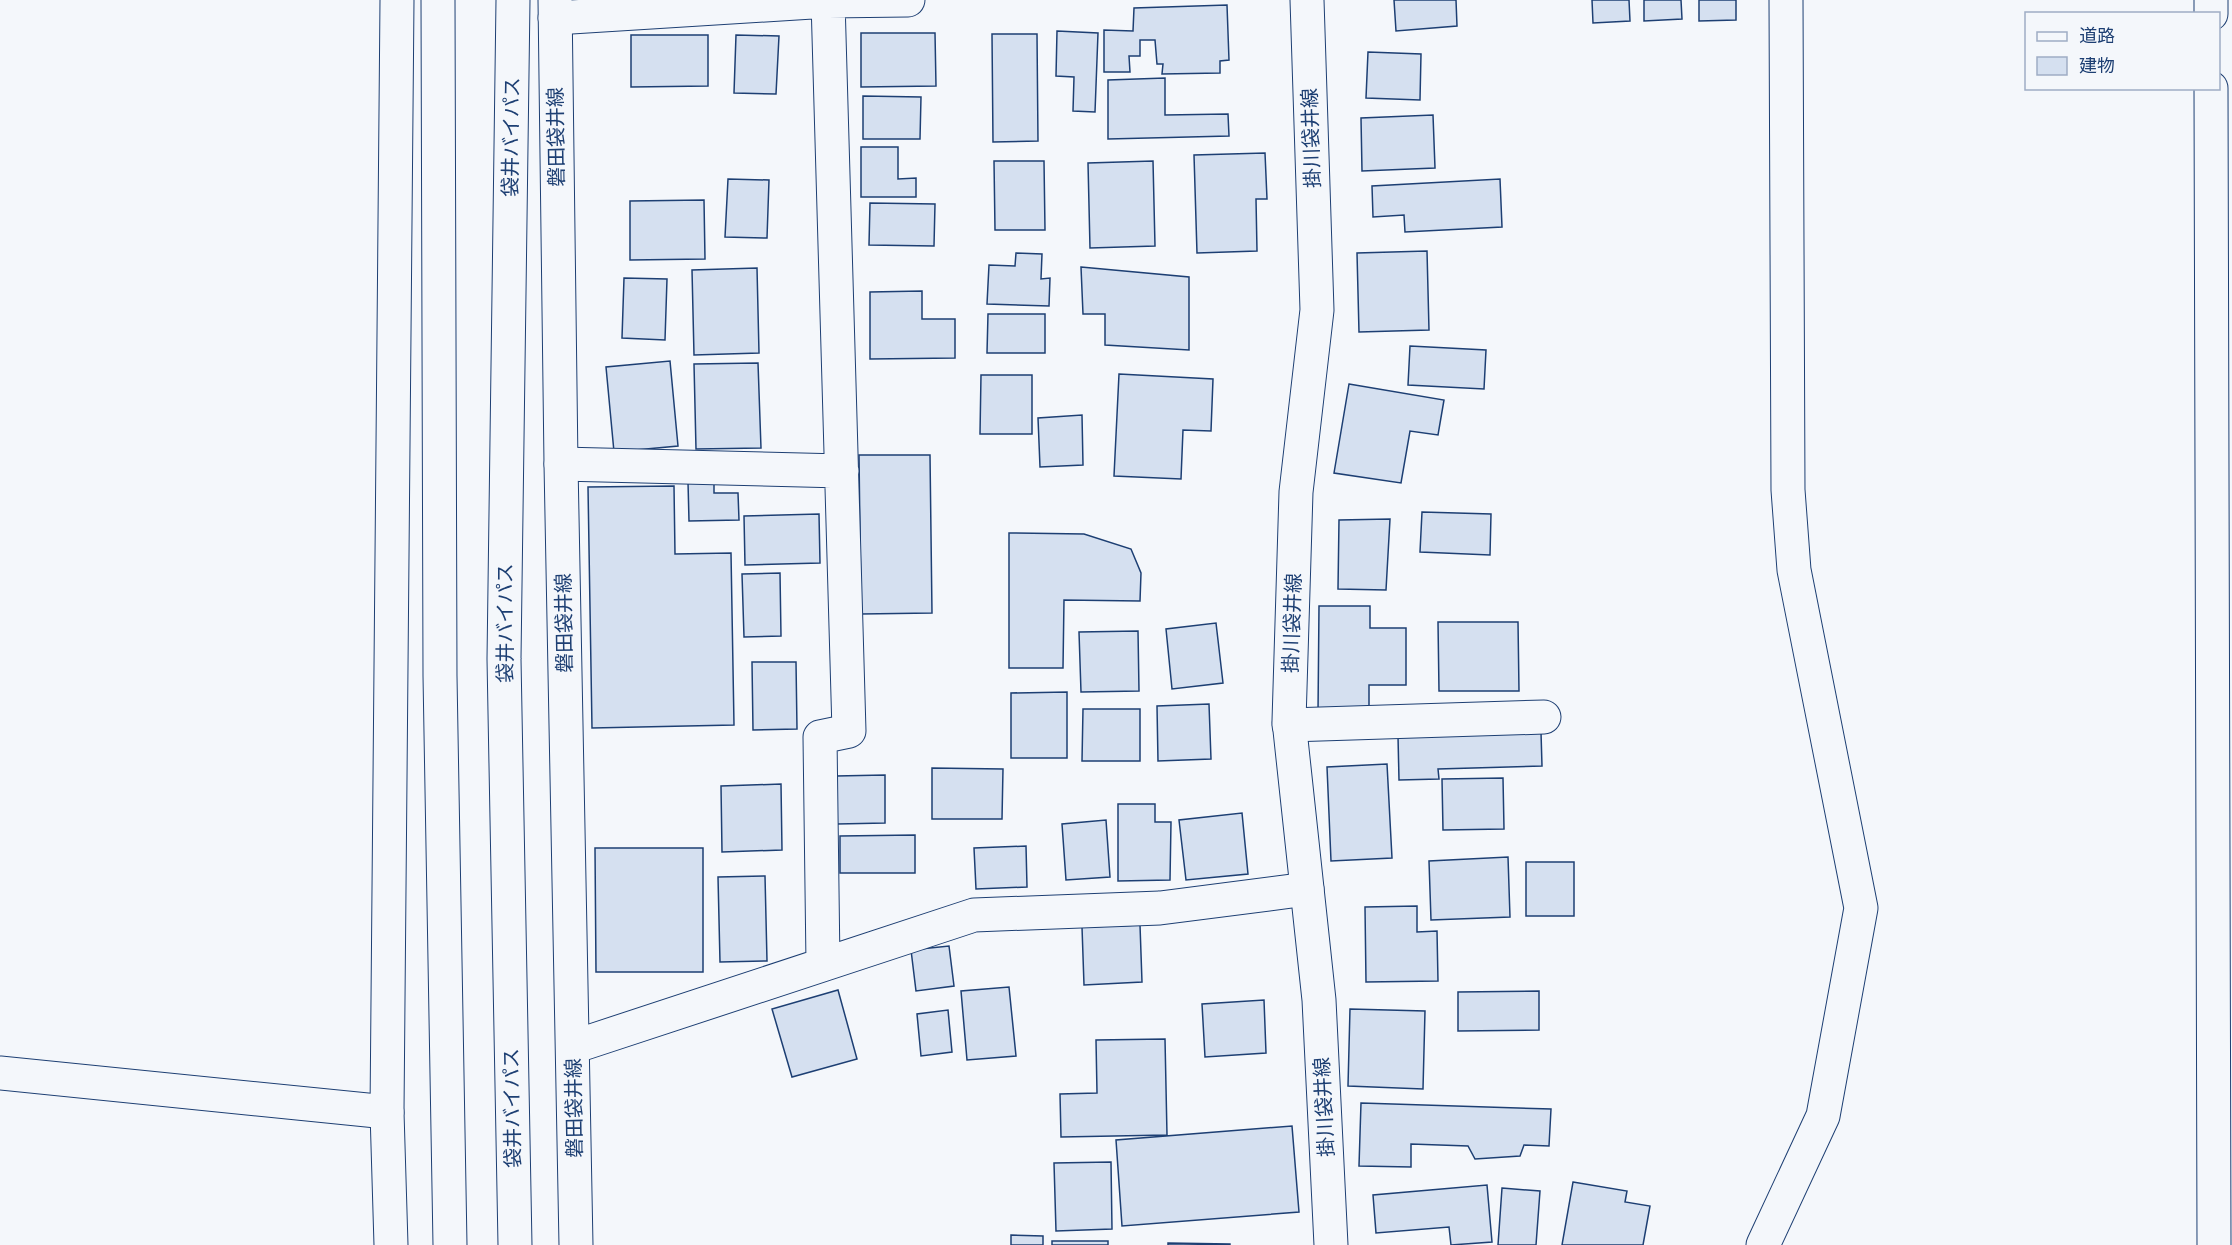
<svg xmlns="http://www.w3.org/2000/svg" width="2232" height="1245" font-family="'Roboto Condensed','Noto Sans JP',sans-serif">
<rect width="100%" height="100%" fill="#f4f7fb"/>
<!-- building -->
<path fill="#d5e0f0" stroke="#1d3f73" stroke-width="1.5" d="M1394 0H1456L1457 26 1396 31Z
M1592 0H1629L1630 21 1593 23Z
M1644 0H1681L1682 19 1644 21Z
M1699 0H1736V20L1699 21Z
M1227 5 1229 60 1220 61V73L1162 74 1163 64H1157L1155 40H1140V56H1129L1130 72H1104V30L1133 31 1134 8Z
M1057 31 1098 33 1095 112 1073 111 1074 77 1056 76Z
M861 33H935L936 86 861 87Z
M992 34H1037L1038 141 993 142Z
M631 35H708V86L631 87Z
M736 35 779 36 776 94 734 93Z
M1368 52 1421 54 1420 100 1366 98Z
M1165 78V115L1228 114 1229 136 1108 139V80Z
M863 96 921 97 920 139H863Z
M1433 115 1435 168 1362 171 1361 118Z
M861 147H898V179L916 178V197H861Z
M1265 153 1267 199H1256L1257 251 1197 253 1194 155Z
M994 161H1044L1045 230H995Z
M1153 161 1155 246 1090 248 1088 163Z
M728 179 769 180 767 238 725 237Z
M1500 179 1502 227 1405 232 1404 215 1373 217 1372 186Z
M704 200 705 259 630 260V201Z
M870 203 935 204 934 246 869 245Z
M1427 251 1429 330 1359 332 1357 253Z
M1016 253 1042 254 1041 279 1050 278 1049 306 987 304 989 265 1015 266Z
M1081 267 1189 277V350L1105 345V314H1083Z
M757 268 759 353 694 355 692 270Z
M624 278 667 279 665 340 622 338Z
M922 291V319H955V358L870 359V292Z
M988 314H1045V353H987Z
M1410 346 1486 350 1484 389 1408 385Z
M670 361 678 446 614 452 606 367Z
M758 363 761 448 696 449 694 364Z
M1119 374 1213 379 1211 431 1183 430 1181 479 1114 476Z
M981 375H1032V434H980Z
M1349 384 1444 400 1438 435 1410 431 1401 483 1334 473Z
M1082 415 1083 465 1040 467 1038 418Z
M859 455H930L932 613 861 614Z
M688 482H714V493H738L739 520 689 521Z
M674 486 675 554 731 553 734 725 592 728 588 487Z
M1422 512 1491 514 1490 555 1420 552Z
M819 514 820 563 745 565 744 516Z
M1390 519 1386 590 1338 589 1339 520Z
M1009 533 1084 534 1131 549 1141 573 1140 601 1064 600 1063 668H1009Z
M780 573 781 636 744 637 742 574Z
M1319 606H1370V628H1406V685H1369V713H1318Z
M1438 622H1518L1519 691H1439Z
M1216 623 1223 683 1172 689 1166 629Z
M1138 631 1139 691 1081 692 1079 632Z
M752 662H796L797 729 753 730Z
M1067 692V758H1011V693Z
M1209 704 1211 759 1158 761 1157 706Z
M1083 709H1140V761H1082Z
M1541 732 1542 766 1438 769 1439 779 1399 780 1398 736Z
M1387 764 1392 858 1331 861 1327 767Z
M932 768 1003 769 1002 819H932Z
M885 775V823L837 824 836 776Z
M1503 778 1504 829 1443 830 1442 779Z
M781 784 782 850 722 852 721 786Z
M1118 804H1155V822H1171L1170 880 1118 881Z
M1242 813 1248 874 1186 880 1179 820Z
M1106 820 1110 877 1066 880 1062 824Z
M915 835V873H840V836Z
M1026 846 1027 887 976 889 974 848Z
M595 848H703V972H596Z
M1508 857 1510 917 1431 920 1429 861Z
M1526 862H1574V916H1526Z
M765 876 767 961 720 962 718 877Z
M1417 906V932L1437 931 1438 981 1366 982 1365 907Z
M1140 925 1142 982 1084 985 1082 927Z
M949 946 954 986 916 991 911 950Z
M1009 987 1016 1056 967 1060 961 991Z
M838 990 857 1059 792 1077 772 1009Z
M1539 991V1030L1458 1031V992Z
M1264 1000 1266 1053 1205 1057 1202 1004Z
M1350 1009 1425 1011 1423 1089 1348 1086Z
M948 1010 952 1052 921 1056 917 1014Z
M1165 1039 1167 1135 1061 1137 1060 1094 1097 1093 1096 1040Z
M1361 1103 1551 1109 1549 1146 1524 1145 1520 1156 1475 1159 1468 1146 1411 1144V1167L1359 1166Z
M1292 1126 1299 1212 1122 1226 1116 1140Z
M1111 1162 1112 1229 1056 1231 1054 1163Z
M1573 1182 1627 1191 1625 1202 1650 1206 1643 1245H1562Z
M1487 1185 1492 1242 1451 1245 1449 1227 1376 1233 1373 1195Z
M1502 1188 1540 1191 1536 1245H1498Z
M1011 1235 1043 1236V1245H1011Z
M1052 1241H1108V1245H1052Z
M1168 1243 1230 1244V1245H1168Z"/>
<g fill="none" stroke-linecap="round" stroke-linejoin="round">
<defs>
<path id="minor" d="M2211 0V14
M555 18 828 1 908 0
M2211 88 2214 1245
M561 464 842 471
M1289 725 1544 717
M823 964 820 737 849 731 828 1
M573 1047 974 915 1160 908 1307 889
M0 1073 387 1112
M1763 1245 1823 1116 1861 908 1794 570 1788 490 1786 0"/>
<path id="major" d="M555 0 561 464 576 1245
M1307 0 1317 310 1296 492 1289 721 1319 1000 1331 1245
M391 1245 387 1112 397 0"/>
<path id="highway" d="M438 0 440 676 450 1245
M513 0 504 659 515 1245"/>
</defs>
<!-- minor casing -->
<use href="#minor" stroke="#1d3f73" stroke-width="35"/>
<!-- major casing -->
<use href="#major" stroke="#1d3f73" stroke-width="35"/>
<!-- highway casing -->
<use href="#highway" stroke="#1d3f73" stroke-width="35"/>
<!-- minor -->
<use href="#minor" stroke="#f4f7fb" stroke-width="33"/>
<!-- major -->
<use href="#major" stroke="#f4f7fb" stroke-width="33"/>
<!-- highway -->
<use href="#highway" stroke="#f4f7fb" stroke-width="33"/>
</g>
<g text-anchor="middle" stroke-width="4.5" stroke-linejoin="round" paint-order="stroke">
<!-- street labels -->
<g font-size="20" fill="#1d3f73" stroke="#f4f7fb">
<text transform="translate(511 137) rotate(-89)" y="7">袋井バイパス</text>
<text transform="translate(556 137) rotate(-91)" y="7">磐田袋井線</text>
<text transform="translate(1311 138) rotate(-92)" y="7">掛川袋井線</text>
<text transform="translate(505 623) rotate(-90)" y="7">袋井バイパス</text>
<text transform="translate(564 623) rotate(-91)" y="7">磐田袋井線</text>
<text transform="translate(1292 623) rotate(-88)" y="7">掛川袋井線</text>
<text transform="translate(1324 1107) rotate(-93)" y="7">掛川袋井線</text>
<text transform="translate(512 1108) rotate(-91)" y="7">袋井バイパス</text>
<text transform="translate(574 1108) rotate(-91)" y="7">磐田袋井線</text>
</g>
</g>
<!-- legend -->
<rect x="2025" y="12" width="195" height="78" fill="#f4f7fb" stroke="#9eadc5" stroke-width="1.5"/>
<rect x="2037" y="32" width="30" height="9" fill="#f4f7fb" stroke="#9eadc5" stroke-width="1.5"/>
<text x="2079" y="42" font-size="18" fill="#1d3f73">道路</text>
<rect x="2037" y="57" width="30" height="18" fill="#d5e0f0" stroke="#9eadc5" stroke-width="1.5"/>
<text x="2079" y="72" font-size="18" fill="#1d3f73">建物</text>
</svg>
